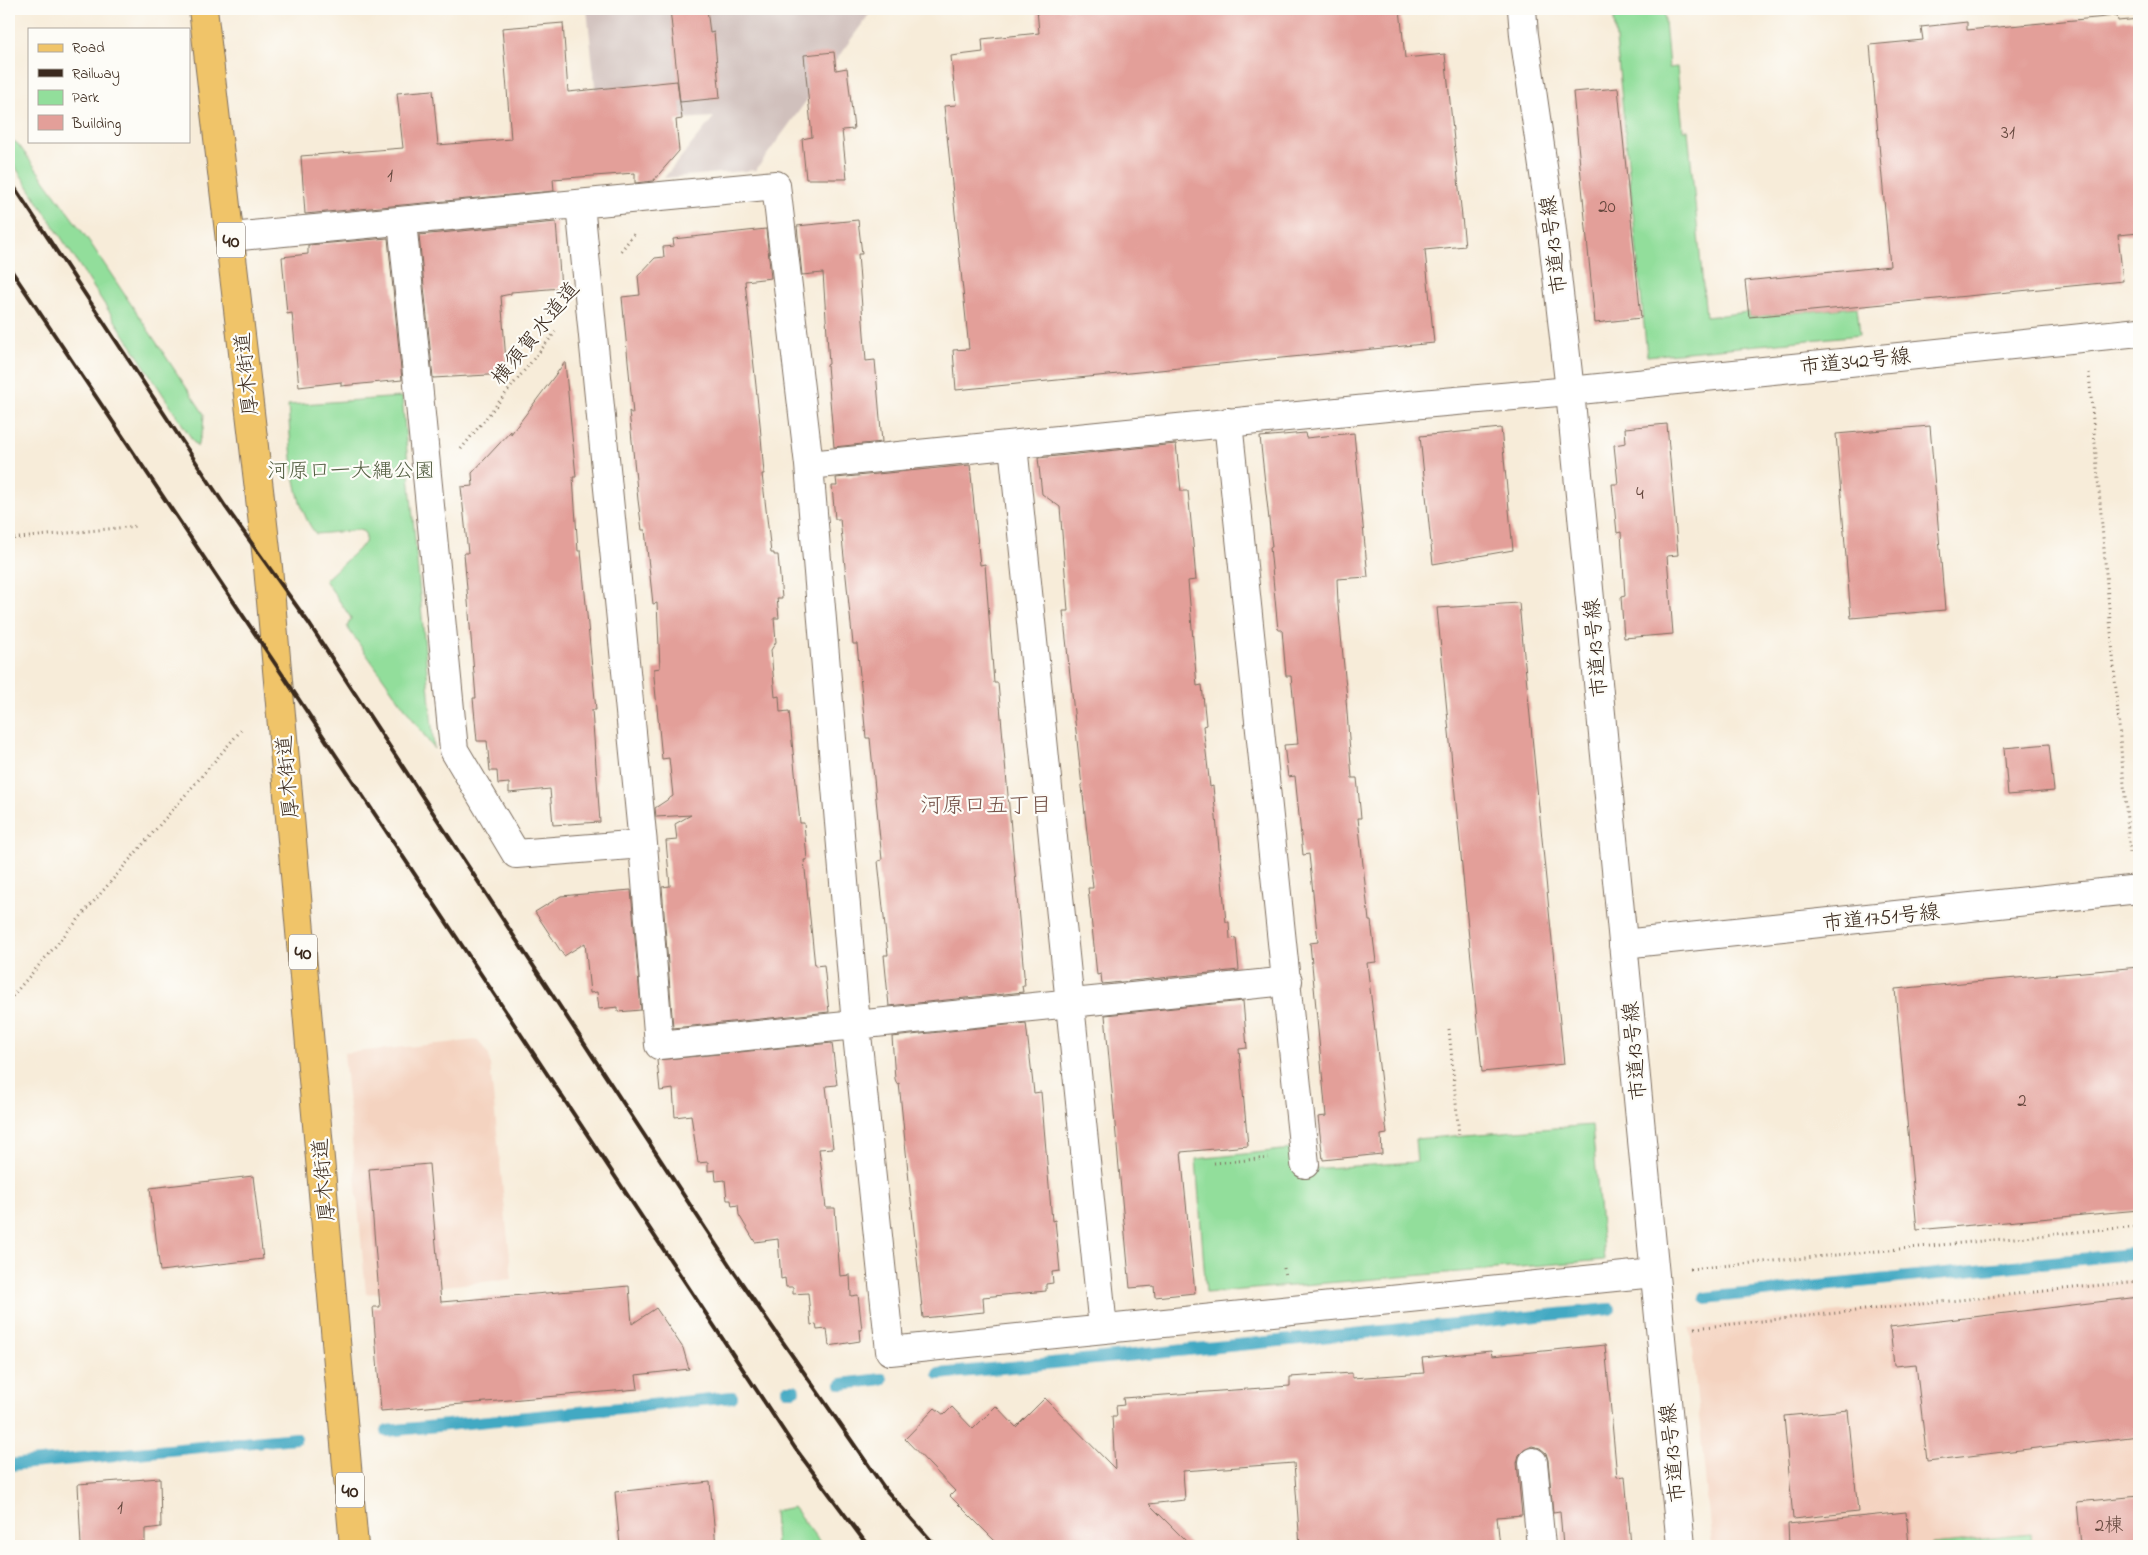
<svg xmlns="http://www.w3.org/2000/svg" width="2148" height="1555" font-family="'Indie Flower','Klee One',sans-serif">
<rect width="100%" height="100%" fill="#fdfcf7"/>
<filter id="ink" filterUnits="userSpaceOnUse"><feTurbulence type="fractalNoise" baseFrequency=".02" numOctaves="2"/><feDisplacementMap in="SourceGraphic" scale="10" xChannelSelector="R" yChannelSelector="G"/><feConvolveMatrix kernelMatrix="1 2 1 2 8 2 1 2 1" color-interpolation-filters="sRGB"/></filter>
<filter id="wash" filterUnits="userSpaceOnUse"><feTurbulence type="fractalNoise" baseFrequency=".0096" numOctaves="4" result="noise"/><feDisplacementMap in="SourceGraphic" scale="20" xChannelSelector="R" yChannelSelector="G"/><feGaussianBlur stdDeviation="1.12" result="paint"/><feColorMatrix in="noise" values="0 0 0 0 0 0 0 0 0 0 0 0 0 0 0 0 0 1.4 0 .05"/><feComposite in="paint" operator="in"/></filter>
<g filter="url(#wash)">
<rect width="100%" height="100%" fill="#f7ecd9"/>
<!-- built -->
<path fill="#f4d3c0" d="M478 1040 489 1055 512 1279 366 1294 344 1053Z
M2139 1280V1546H1712L1690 1328Z"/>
<!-- industrial -->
<path fill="#d0c0bc" d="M587 9H873L756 170 664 178 714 117 599 124Z"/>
<!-- green -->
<path fill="#92de9b" stroke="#66845c" d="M1613 9H1664L1669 68 1677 67 1683 130H1688L1706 317 1748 312 1749 317 1857 307 1860 335 1647 356Z
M9 138 18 144 89 241 204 414 203 430 197 447 9 157Z
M402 397 434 749 347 627 351 618 325 580 365 543 366 536 364 532 359 530 316 534C291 504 291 442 288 405Z
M1592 1125 1604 1260 1206 1293 1196 1159 1292 1149 1294 1170 1417 1162 1415 1139Z
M793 1507 823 1546H776L774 1511Z
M2031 1534 2032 1546H1933V1544Z"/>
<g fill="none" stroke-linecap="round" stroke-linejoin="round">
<!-- stream -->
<path stroke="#43a9c3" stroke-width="12" d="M1705 1298 2139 1253
M939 1374 1610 1309
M842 1384 882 1379
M787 1390H794
M386 1431 732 1397
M9 1465 296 1438"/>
</g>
<g id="blocks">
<!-- building -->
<path fill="#e39f99" d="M670 9H707L710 33 714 32 720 98 680 102Z
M1037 9H1400L1405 58 1445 54 1465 246 1425 250 1434 343 956 390 953 350 969 349 944 106 956 105 951 56 983 52 982 39 1039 33Z
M2117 16 2118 21 2139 19V233L2118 235 2123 281 1749 317 1745 281 1890 266 1870 45 1923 40 1921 27 1967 22V30Z
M563 23 568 92 677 81 682 119 676 120 679 151 653 181 635 183V173L553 179 554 191 305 214 301 156 403 148 397 93 433 90 438 145 511 139 502 28Z
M834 52 836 70 847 68 854 129 842 130 847 179H806L802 139 812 137 804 55Z
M1618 88 1641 318 1595 323 1573 92Z
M858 220 862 254H858L866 361 875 360 882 442 834 447 827 365 829 364 823 273 802 275 797 226Z
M556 222 561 288 511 292V294L501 296 507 374 433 378 419 235Z
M766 229 771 278 745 281 760 424 764 474H762L771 553H774V555H778L782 598H777L779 618H774L776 642 771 650 775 697 779 696 780 712 789 711 800 823H804L807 860H804L815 966 824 965 829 1012 673 1028 662 887 670 886 666 841 677 840 675 824 691 815 656 817 655 808 673 796 669 758 662 759 654 677V669L660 668 657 603 653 604 645 530H642L638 500 629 411 633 414 622 297 640 295 638 276 655 258 664 257 663 247 674 246 673 239Z
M388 238 402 380 341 386V382L299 387 292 313 287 314 282 257 308 254V245Z
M565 362 576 477H573L578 551H581L596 710H592L600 822 553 825 550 789 509 793V783L498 784 497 771H490L487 741H477L473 698H476L464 553H468L461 487 473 486 472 473 511 431V434Z
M1667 424 1678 555 1667 556 1673 634 1624 638 1621 597 1625 596 1621 532 1617 533 1612 484H1618L1614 445 1626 443 1625 428Z
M1930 426 1945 610 1851 618 1836 434Z
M1501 428 1513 550 1433 564 1420 436Z
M1305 433 1306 438 1354 433 1368 577 1337 579 1338 604 1347 698 1346 699 1352 778H1357L1361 818H1358L1369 921H1371L1376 962 1367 963 1387 1134 1381 1135 1382 1154 1323 1160 1318 1117 1326 1116 1310 943 1318 942 1309 854 1303 855 1295 776 1288 777 1284 745 1298 744 1291 676H1286L1282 630H1278L1270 547H1272L1260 437Z
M1176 444 1181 491H1188L1192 532 1196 580 1188 581 1197 686 1202 685 1206 725 1203 726 1210 787 1213 786 1226 922H1229L1230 939 1236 938 1239 970 1102 984 1101 974 1097 975 1088 888H1093L1063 611H1068L1060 507 1042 494 1038 458Z
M970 465 980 565 985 564 994 683H998L1025 986H1022L1023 992 889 1006 884 955H888L878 861 882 860 870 738H866L857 644H853L840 519H835L832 486H837L836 478Z
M1519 603 1564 1064 1482 1072 1437 608Z
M2049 744 2054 791 2008 795 2004 748Z
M631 890 641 1010 618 1012V1007L599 1009 597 992 590 993 585 943 564 956 535 912 561 896Z
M2139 967V1210L1917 1230 1895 989Z
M1243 1001 1247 1048 1239 1049 1248 1146 1181 1152 1195 1293 1155 1297 1154 1286 1130 1288 1105 1015Z
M1026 1023 1034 1093 1041 1092 1052 1221 1055 1220 1060 1271 1052 1272 1053 1283 1046 1284V1291L983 1297 984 1312 923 1318 899 1083 897 1084 895 1079 892 1037Z
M832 1043 837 1085 826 1086 833 1148 819 1149 826 1208H835L840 1276 850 1275 851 1296 858 1295 862 1330H859L860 1341 829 1346 827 1329 817 1330 816 1324 811 1325 808 1293 793 1294V1287H786L785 1278 781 1279 778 1239 755 1242 739 1215 738 1205 732 1206 731 1200H727L725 1180 716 1181 715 1170 708 1171V1162L698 1163 691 1115 675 1117 673 1089 660 1091 657 1060Z
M429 1164 441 1302 629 1286 632 1324 656 1308 683 1348 689 1369 636 1375 638 1389 381 1411 373 1307H380L369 1169Z
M253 1176 263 1259 160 1271 150 1188Z
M2139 1297V1436L1927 1461 1916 1364 1894 1366 1890 1327Z
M1605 1345 1617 1477 1625 1476 1631 1546H1563L1560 1511 1553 1512 1548 1460 1546 1453 1540 1448 1532 1446 1524 1450 1519 1455 1517 1463 1522 1515 1497 1517 1500 1546H1300L1294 1463 1183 1471 1185 1500 1149 1504 1191 1546H1000L950 1496 955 1491 905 1439 935 1408 944 1415 952 1407 973 1429 996 1406 1016 1427 1045 1398 1115 1469 1112 1416H1117L1116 1406 1124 1405 1123 1398 1290 1386V1377L1352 1373V1378L1424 1373 1422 1358 1491 1351 1492 1356Z
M1848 1410 1858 1512 1793 1519 1784 1416Z
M160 1478 161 1527 145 1529V1542L81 1546 78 1484Z
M710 1482 716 1546H620L615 1492Z
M2139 1496V1546H2081L2077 1502Z
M1906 1512 1909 1546H1789L1788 1524Z"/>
</g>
</g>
<g filter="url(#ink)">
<use href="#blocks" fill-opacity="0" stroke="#7d6e5f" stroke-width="1"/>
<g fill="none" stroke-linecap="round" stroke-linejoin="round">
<defs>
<path id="minor" d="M580 204 643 844 659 1045 1288 981
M402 221 454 750 516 854 643 844
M231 237 776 185 809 465 856 1025 890 1351 1654 1273
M1228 422 1305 1164
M1013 445 1103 1328
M809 465 1387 407 1570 391
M1623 944 2139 889
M1533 1462 1541 1546"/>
<path id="tertiary" d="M1522 9 1524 35 1551 222 1570 391 1681 1546
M1570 391 2139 332"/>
<path id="primary" d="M203 9 268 567 354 1546"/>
</defs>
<!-- minor casing -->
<use href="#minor" stroke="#7d6e5f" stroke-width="30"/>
<!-- tertiary casing -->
<use href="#tertiary" stroke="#7d6e5f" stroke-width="30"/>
<!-- primary casing -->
<use href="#primary" stroke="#7d6e5f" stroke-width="30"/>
<!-- path -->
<path stroke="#7d6e5f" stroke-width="3" stroke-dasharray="1 4" stroke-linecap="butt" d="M621 251 634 234
M2089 373 2130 855
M461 449 557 330
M9 539 137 526
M9 1000 243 728
M1449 1029 1459 1135
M1214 1163 1269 1158
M1284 1268 1285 1277
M1690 1269 2139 1226
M1695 1328 2139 1281"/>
<!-- minor -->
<use href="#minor" stroke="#fff" stroke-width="28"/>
<!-- tertiary -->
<use href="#tertiary" stroke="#fff" stroke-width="28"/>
<!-- primary -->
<use href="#primary" stroke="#f0c469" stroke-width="28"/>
<!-- rail -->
<path stroke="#3b2a1e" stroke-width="4" d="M9 179 225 506 308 622 732 1269 885 1489 936 1546
M9 267 276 665 795 1448 868 1546"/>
</g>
</g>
<g text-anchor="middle" stroke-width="4.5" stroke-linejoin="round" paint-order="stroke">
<!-- number labels -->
<g font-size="19" fill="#65473d">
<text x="2008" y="138">31</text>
<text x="390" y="181">1</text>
<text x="1607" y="212">20</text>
<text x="1640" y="499">4</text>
<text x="2022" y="1106">2</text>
<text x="120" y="1513">1</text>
<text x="2109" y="1531">2棟</text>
</g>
<!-- shield labels -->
<g fill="#fdfcf7" stroke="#75695f" stroke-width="1">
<rect x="217" y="222.5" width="28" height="35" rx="4"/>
<rect x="289" y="934.5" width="28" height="35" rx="4"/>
<rect x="336" y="1472.5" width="28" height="35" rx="4"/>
</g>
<g font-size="20" font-weight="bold" fill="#3b2a1e">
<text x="231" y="247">40</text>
<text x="303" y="959">40</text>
<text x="350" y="1497">40</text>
</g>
<!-- street labels -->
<g font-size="21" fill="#3b2a1e" stroke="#fdfcf7">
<text transform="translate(1553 245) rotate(-97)" y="7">市道13号線</text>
<text transform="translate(535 333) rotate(-51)" y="7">横須賀水道道</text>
<text transform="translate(1855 361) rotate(-6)" y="7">市道342号線</text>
<text transform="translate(246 374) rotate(-96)" y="7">厚木街道</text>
<text transform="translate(1595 648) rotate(-95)" y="7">市道13号線</text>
<text transform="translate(287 777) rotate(-95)" y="7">厚木街道</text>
<text transform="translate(1881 917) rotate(-6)" y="7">市道1751号線</text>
<text transform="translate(1634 1051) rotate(-95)" y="7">市道13号線</text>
<text transform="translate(323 1180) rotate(-95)" y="7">厚木街道</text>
<text transform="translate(1672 1453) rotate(-96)" y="7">市道13号線</text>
</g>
<!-- park labels -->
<g font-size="21" fill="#556044" stroke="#fdfcf7">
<text x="351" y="477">河原口一大縄公園</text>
</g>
<!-- neighbourhood labels -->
<g font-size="22" fill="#765349" stroke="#fdfcf7">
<text x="986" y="812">河原口五丁目</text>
</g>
</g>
<!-- margin -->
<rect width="2148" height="1555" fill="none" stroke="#fdfcf7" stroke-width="30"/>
<!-- legend -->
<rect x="28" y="28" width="162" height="115" fill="#fdfcf7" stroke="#afa8a0"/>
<rect x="38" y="44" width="25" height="8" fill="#f0c469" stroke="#afa8a0"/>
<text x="72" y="52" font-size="15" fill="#3b2a1e">Road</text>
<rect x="38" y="69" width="25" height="8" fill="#3b2a1e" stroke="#afa8a0"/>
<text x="72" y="78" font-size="15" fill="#3b2a1e">Railway</text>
<rect x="38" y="90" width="25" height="15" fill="#92de9b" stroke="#afa8a0"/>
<text x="72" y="102" font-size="15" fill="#3b2a1e">Park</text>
<rect x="38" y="115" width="25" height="15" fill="#e39f99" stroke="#afa8a0"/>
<text x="72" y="128" font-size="15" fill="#3b2a1e">Building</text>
</svg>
